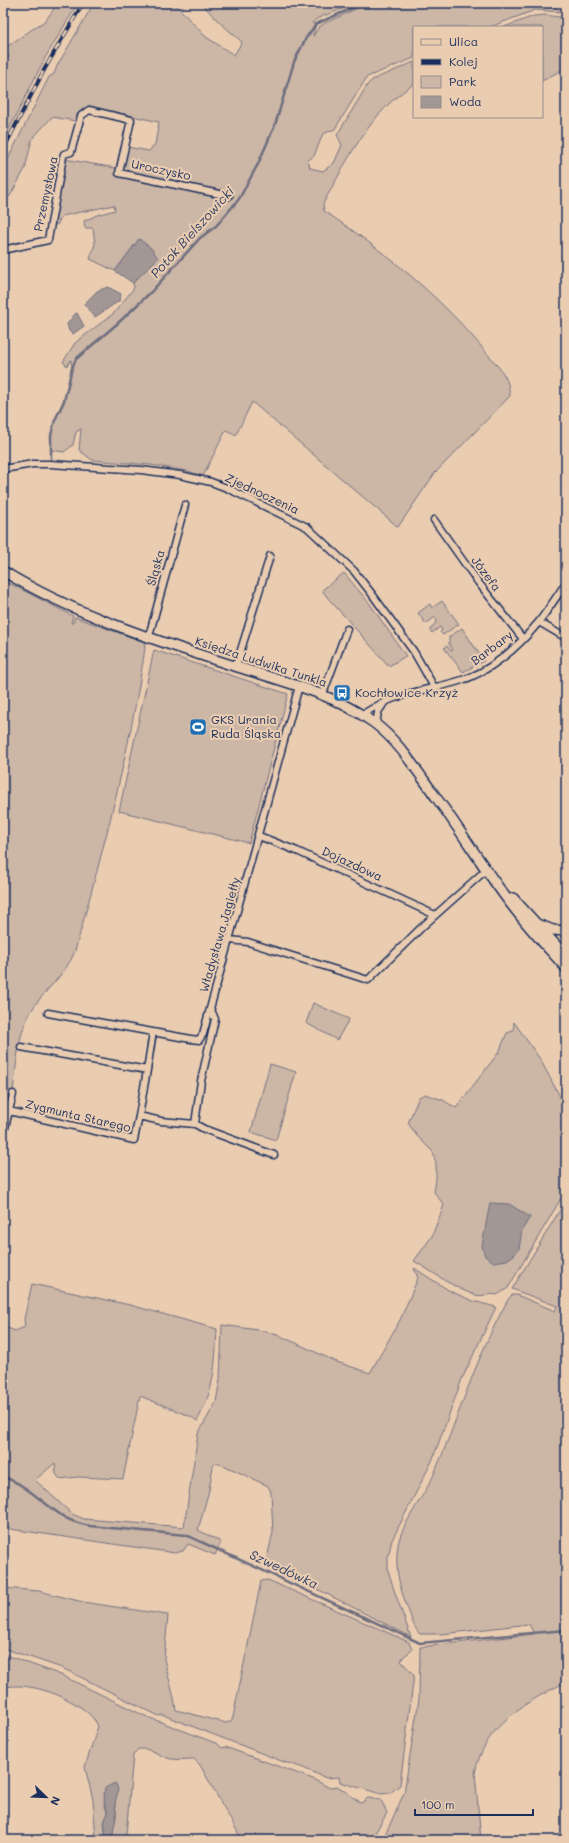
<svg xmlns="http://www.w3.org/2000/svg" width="569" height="1843" font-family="Mali,sans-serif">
<rect width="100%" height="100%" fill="#eacdb1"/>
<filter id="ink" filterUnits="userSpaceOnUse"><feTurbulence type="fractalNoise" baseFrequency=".025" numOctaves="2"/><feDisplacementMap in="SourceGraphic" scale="8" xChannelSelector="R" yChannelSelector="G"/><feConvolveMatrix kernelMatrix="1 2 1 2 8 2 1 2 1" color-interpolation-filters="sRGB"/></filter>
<g filter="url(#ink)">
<!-- green -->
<path fill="#ccb6a5" stroke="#747282" d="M58 3H78L45 58 3 141V63L9 56 3 49 46 20Z
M94 3H174L206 37 234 55 242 42 218 21 201 3H358L318 18 312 23 316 24 313 36 319 27 325 23 369 3H552L560 12 535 10 490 27H414V58L367 77 335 129 323 134 314 156 308 160 310 168 323 171 334 163 342 145 337 135 368 84 372 80 414 62V84C370 112 347 160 323 204L324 211C383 250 440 296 485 351 492 360 503 370 507 381 509 385 509 391 510 396L435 473 398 527 252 402 236 435 226 430 203 476 187 471 151 465 92 460 79 450 81 429 76 432 73 445 64 452 51 450V435L55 420 68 389 72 368 71 360 67 366 63 362 75 343 114 313 134 288 133 283 158 258 139 239 115 271 90 259 95 244 93 228H85L84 221 97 215 115 210 114 205 62 216 57 225 53 223 64 159 116 168 121 146 149 151 155 144 159 122 89 106 80 111 76 121 52 117 32 139 25 169 10 196 3 202V169L49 77 54 74 57 66Z
M545 15 566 18V70L560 71 542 81V27H504L534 16Z
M344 573 370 604 406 656 389 666 327 597 322 590Z
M3 580 73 616 71 623H73L75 617 144 642 145 648C130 751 103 851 75 951 65 977 43 990 30 1013 17 1036 17 1065 13 1091L3 1089Z
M442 601 459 624 443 635 440 632 442 630 440 627 432 633 430 630 437 621 435 617 426 624 418 613 430 604 432 608Z
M462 628 484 661 463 672 444 648 447 646 451 651 453 650 449 644V637Z
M154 650 288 694 249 843 119 811Z
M313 1003 349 1019 337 1040 306 1023Z
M514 1022 540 1059 566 1108V1190L508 1288 497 1295C489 1293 483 1297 475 1295 454 1288 434 1273 414 1261L432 1236 444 1205 434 1192 436 1179V1164L433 1152 417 1136 408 1123 419 1097 425 1094 443 1100 456 1108 499 1052 507 1033 513 1031Z
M270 1064 296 1072 276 1140 251 1132Z
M566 1200V1682C526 1702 484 1725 475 1773L481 1840H381L387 1831 404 1793 419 1698 420 1647 534 1634 529 1624 442 1634H420C414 1628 412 1620 409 1612 400 1589 394 1569 398 1545 401 1525 425 1495 434 1474 460 1414 476 1356 509 1298L512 1295H517L555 1311 557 1306 512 1289Z
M414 1268 450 1291 473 1301 496 1307 462 1379 432 1461 392 1540 388 1556V1570L394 1590 411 1637 266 1563 273 1532 271 1492 268 1486 219 1463H216L213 1466 209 1490 198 1530 221 1542 215 1555 188 1544 183 1551 175 1553 3 1528V1311V1326L15 1331 25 1327 24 1319 32 1284 130 1305 217 1329C215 1365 215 1389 197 1421L192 1417 140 1396 123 1479 78 1477 60 1479 56 1474 55 1463 35 1480 72 1514 84 1519 184 1527 198 1434 216 1402 220 1379 222 1325 265 1331 283 1337 337 1362 370 1373 400 1320 418 1278Z
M268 1580 409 1642 412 1650 403 1657 401 1661 414 1675 400 1785 390 1793 381 1794 340 1782 339 1777 326 1778 301 1767 284 1762 163 1715 159 1716 62 1668 3 1648V1588L39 1591 83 1602 168 1615 164 1659 174 1698 176 1710 226 1723 231 1721 233 1717 261 1581Z
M3 1654 61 1675 145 1716 218 1744 222 1748 225 1747 313 1779 330 1788 339 1787C346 1792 353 1797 361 1803L368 1798 381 1800 387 1813 371 1840H242L200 1765 194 1759C187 1759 179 1760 171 1759 157 1756 154 1748 138 1749L133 1755 126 1835 128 1840H113C112 1828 117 1820 116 1811 116 1807 114 1806 115 1802L105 1788 104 1804 108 1814 104 1822 106 1840H96L93 1800 85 1767 98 1726C87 1701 28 1679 3 1688Z"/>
<!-- water -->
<path fill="#a39795" stroke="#6d6d7f" d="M139 239 151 248 158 258 133 283 115 271Z
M108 287 121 294 119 301 95 317 84 304 97 291Z
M77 313 84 326 73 334 69 331 67 324 75 314Z
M490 1203 509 1204 530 1217 522 1230 519 1249 514 1255 507 1260 494 1262 485 1256 482 1246Z
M115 1783C122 1792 114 1797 115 1806 115 1811 116 1807 116 1812 116 1822 112 1830 113 1840H106C106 1832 102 1820 108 1814 105 1805 103 1798 105 1788Z"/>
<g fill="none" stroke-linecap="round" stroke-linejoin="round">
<!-- stream -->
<path stroke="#6d6d7f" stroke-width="2.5" d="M51 459V435L55 420 64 401 72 368 76 359 118 323 151 292 200 238 216 226 239 199 258 164 275 125 294 62 306 38 316 24 364 3
M3 1477C26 1484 41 1502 61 1515 69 1521 80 1524 90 1526L186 1535 420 1643 566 1630"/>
<defs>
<path id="street" d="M3 250 48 240 63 157 64 154 71 152 81 116 89 110 131 120 119 173 229 196
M3 469 33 464H50L141 470 180 475 211 482 227 488 307 527 354 571 372 594 414 652 434 687
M434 520 478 582 523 639
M539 622 566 638
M149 636 185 505
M236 666 270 556
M323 694 347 629
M362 715C395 692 422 692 459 681 489 673 518 647 538 623 548 610 557 596 566 583
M376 724 378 712 384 703
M259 836 297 851 435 915
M230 940 248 942 368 980 422 927 487 869
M211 1010 215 1019 201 1081 195 1124 204 1129 274 1155
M48 1013 191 1039 199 1040 203 1034 299 686
M21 1047 147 1070 139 1116
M147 1070 153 1032
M9 1111 13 1094
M3 1136 9 1111 134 1140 139 1116 161 1121 195 1124"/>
<path id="secondary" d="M3 571C69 612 154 640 228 664 278 680 331 692 374 723 400 742 419 774 438 800 464 835 487 874 514 908 530 929 548 948 566 968
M513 898 566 956
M540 925 553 930 566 931"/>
</defs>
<!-- street casing -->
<use href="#street" stroke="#1b2f5e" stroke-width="9"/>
<!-- secondary casing -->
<use href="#secondary" stroke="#1b2f5e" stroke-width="12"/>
<!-- street -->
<use href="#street" stroke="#eacdb1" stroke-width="6"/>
<!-- secondary -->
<use href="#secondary" stroke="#eacdb1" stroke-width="9"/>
<defs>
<path id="rail" d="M3 150 44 70 83 3"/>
</defs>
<!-- rail casing -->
<use href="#rail" stroke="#1b2f5e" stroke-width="4"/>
<!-- rail -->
<use href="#rail" stroke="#eacdb1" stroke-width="2.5" stroke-dasharray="8" stroke-linecap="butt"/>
</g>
</g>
<!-- icons -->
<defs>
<symbol id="bus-square" viewBox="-11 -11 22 22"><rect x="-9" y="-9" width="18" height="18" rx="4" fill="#1f6fb2" stroke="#eacdb1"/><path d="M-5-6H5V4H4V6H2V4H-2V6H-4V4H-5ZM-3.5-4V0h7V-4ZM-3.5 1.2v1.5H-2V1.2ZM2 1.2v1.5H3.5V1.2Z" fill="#fff"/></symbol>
<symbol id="stadium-square" viewBox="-11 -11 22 22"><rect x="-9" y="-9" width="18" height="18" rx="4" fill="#1f6fb2" stroke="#eacdb1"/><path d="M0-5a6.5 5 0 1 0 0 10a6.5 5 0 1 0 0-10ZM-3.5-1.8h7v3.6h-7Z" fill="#fff"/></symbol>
</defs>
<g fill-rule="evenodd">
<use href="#bus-square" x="332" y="683" width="20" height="20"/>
<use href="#stadium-square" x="188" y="717" width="20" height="20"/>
</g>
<g text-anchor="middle" stroke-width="4" stroke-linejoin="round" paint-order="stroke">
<!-- street labels -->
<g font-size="12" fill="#1b2f5e" stroke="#eacdb1">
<text transform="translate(161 170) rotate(12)" y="4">Uroczysko</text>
<text transform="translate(46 194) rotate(-78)" y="4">Przemysłowa</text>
<text transform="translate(262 494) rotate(25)" y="4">Zjednoczenia</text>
<text transform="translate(156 568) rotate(-74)" y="4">Śląska</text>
<text transform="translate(486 574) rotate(53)" y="4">Józefa</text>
<text transform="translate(492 648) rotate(-37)" y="4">Barbary</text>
<text transform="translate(261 662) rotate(18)" y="4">Księdza Ludwika Tunkla</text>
<text transform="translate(352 864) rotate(25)" y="4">Dojazdowa</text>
<text transform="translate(220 935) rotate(-74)" y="4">Władysława Jagiełły</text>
<text transform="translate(78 1116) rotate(13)" y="4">Zygmunta Starego</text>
</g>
<!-- poi labels -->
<g font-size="12" fill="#1b2f5e" stroke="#eacdb1" text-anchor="start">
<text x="355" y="697">Kochłowice Krzyż</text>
<text x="211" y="724">GKS Urania<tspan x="211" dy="14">Ruda Śląska</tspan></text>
</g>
<!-- water labels -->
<g font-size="13" font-style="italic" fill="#2f3f66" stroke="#eacdb1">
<text transform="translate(192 232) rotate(-48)" y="5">Potok Bielszowicki</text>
<text transform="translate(284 1569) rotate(25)" y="5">Szwedówka</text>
</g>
</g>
<!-- margin -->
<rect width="569" height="1843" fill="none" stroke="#eacdb1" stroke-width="16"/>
<rect x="8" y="8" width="553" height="1827" fill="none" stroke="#1b2f5e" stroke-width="1.5" filter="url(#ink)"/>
<!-- legend -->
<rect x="413" y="26" width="130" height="92" fill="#eacdb1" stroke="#978e90"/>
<rect x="421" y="39" width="20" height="6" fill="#eacdb1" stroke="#978e90"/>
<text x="449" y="46" font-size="12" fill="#1b2f5e">Ulica</text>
<rect x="421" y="59" width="20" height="6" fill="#1b2f5e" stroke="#978e90"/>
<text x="449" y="66" font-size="12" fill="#1b2f5e">Kolej</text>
<rect x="421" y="76" width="20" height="12" fill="#ccb6a5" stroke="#978e90"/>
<text x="449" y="86" font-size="12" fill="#1b2f5e">Park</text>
<rect x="421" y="96" width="20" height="12" fill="#a39795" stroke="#978e90"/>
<text x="449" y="106" font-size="12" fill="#1b2f5e">Woda</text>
<!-- north arrow -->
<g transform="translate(46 1797) rotate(113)" stroke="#eacdb1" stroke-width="3" paint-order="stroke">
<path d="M0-3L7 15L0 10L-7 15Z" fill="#1b2f5e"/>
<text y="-6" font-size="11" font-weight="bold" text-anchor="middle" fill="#1b2f5e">N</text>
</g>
<!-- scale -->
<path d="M415 1809v6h118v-6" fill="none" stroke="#1b2f5e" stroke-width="2"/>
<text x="421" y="1809" font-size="12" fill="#1b2f5e" stroke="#eacdb1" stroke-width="3" paint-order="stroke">100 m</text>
</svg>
